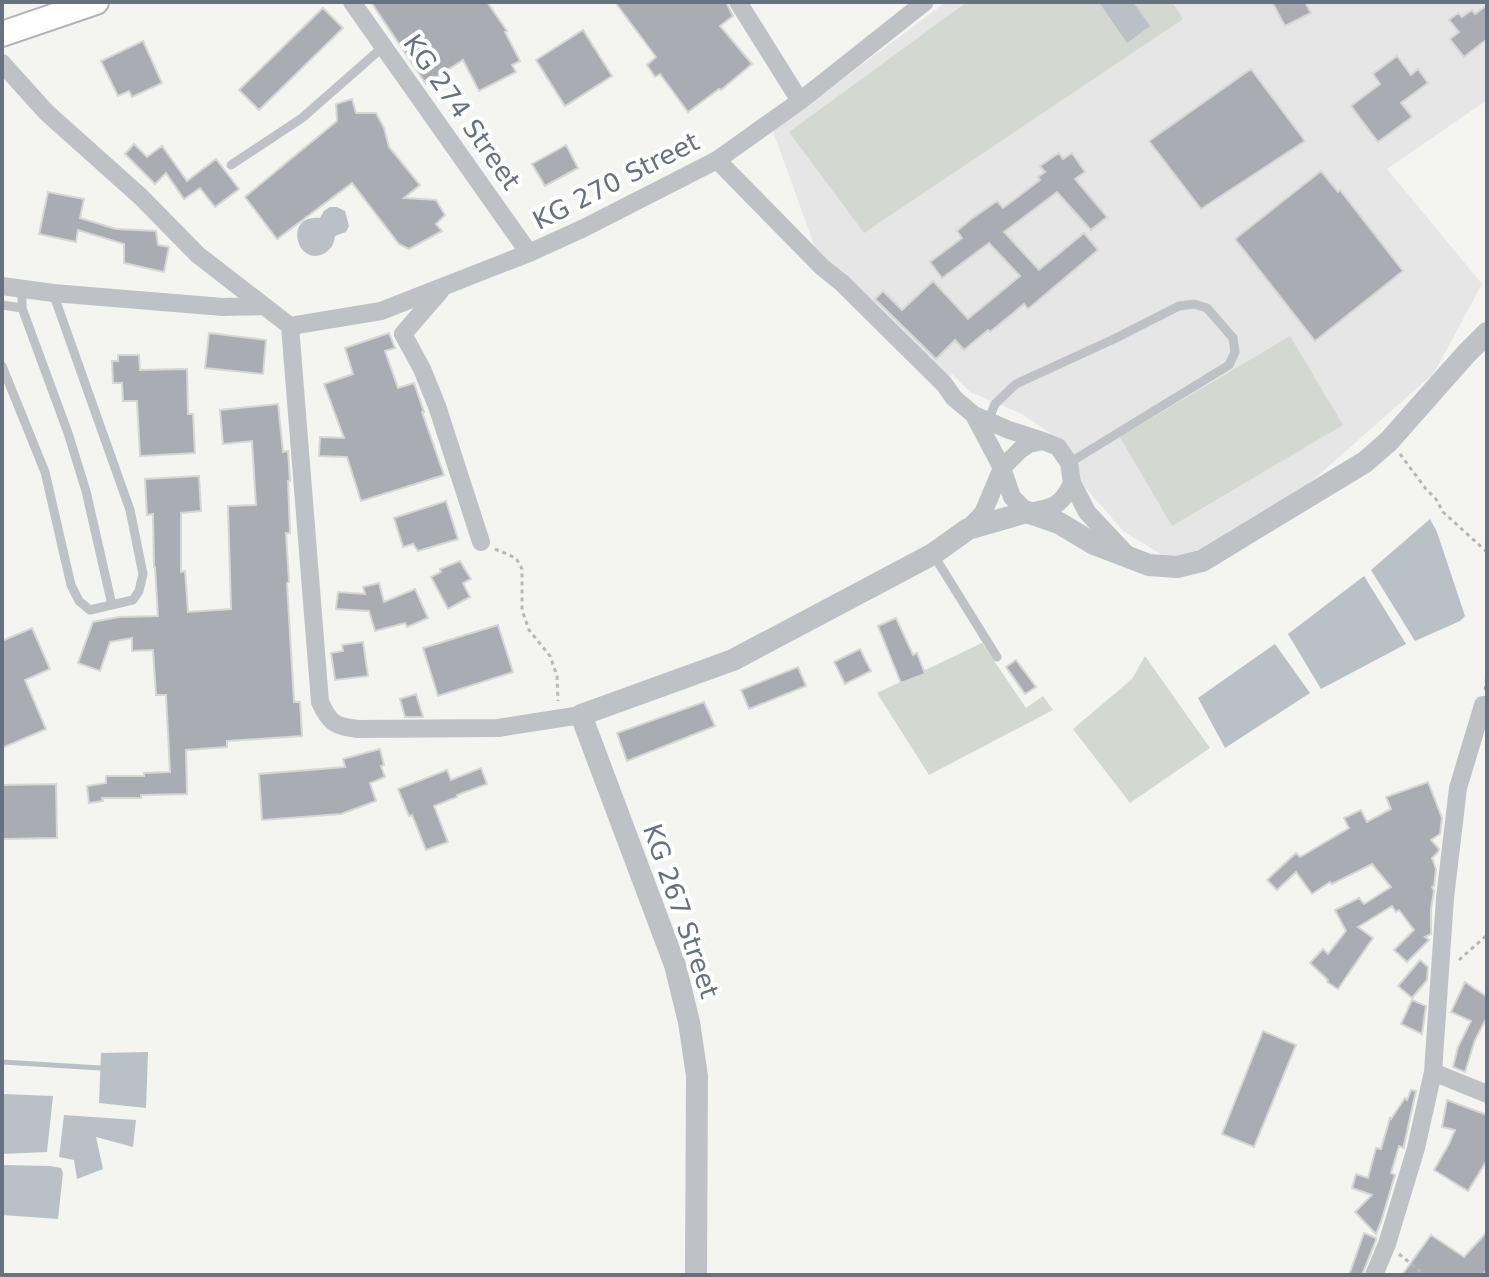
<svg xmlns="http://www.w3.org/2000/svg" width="1489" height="1277" font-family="'DejaVu Sans',sans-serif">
<rect width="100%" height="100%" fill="#f4f4f1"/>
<!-- built -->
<path fill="#e5e6e5" d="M946 2H1487V100L1387 169 1482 284 1434 373 1279 510 1182 567 1123 531 1083 485 1049 432 1020 413 970 392 952 374 944 384 822 267 773 131Z"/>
<!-- green -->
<path fill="#d3d9d1" d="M967 2H1172L1183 19 864 233 789 132Z
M1290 336 1343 425 1172 526 1120 437Z
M982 643 1026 708 1043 696 1053 710 929 775 877 693Z
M1145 656 1210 748 1130 803 1073 729 1132 679Z"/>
<!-- water -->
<path fill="#b9c1c7" d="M1099 2H1133L1150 26 1127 43Z
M330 207H337L345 211 349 226 346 232 335 236C334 244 332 248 325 253 297 269 282 214 320 218L324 211Z
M1430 519 1437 532 1465 616 1460 621 1415 641 1371 570Z
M1364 576 1406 644 1321 689 1288 634Z
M1275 644 1310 693 1225 748 1198 698Z
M148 1052 146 1108 99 1103 101 1053Z
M2 1094 53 1096 47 1152 2 1154Z
M64 1115 136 1120 133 1147 96 1137 103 1169 77 1179 74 1160 59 1157Z
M2 1165 50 1166 61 1168 63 1173 58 1219 2 1215Z"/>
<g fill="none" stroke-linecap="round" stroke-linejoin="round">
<!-- stream -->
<path stroke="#b9c1c7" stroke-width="5" d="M2 1062 100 1068"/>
</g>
<!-- building -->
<path fill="#a9adb3" stroke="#d6d6d4" stroke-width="2" d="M371 2H487L507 31 505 32 520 61 512 65 516 72 479 91 463 60 426 84Z
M615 2H726L733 16 720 26 752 64 721 90 719 89 688 112 660 74 655 77 647 65 656 57Z
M1272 2H1305L1311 13 1285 26Z
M1487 5V39L1464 57 1450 39 1459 32 1449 20 1458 13 1462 17 1472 10 1475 14Z
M323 8 343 28 259 110 239 90Z
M583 30 612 76 565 106 536 60Z
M143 41 162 83 132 97 129 91 118 96 101 61Z
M1397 56 1411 75 1418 69 1428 83 1401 103 1412 117 1378 142 1351 106 1380 84 1373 74Z
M1251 69 1305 141 1201 209 1149 141Z
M352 99 356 113H376L384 128 389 147 420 185 404 198 436 200 445 215 436 224 442 231 409 249 399 244 352 183 277 239 245 197 337 121 336 104Z
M134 144 147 157 162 146 187 181 216 159 239 189 215 207 200 188 184 199 166 173 155 184 125 154Z
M566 145 578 168 545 186 532 164Z
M1059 153 1063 159 1072 153 1085 172 1075 179 1107 217 1091 230 1057 192 1004 232 1039 270 1084 233 1098 250 1028 309 1024 304 990 332 988 330 964 350 955 340 936 359 875 299 883 291 902 310 933 281 968 319 1020 276 989 243 942 278 930 262 962 238 957 231 970 220 997 201 1003 208 1040 180 1038 177 1045 172 1040 166Z
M1321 171 1338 192 1340 190 1403 271 1315 341 1235 239Z
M48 192 84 199 80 218 116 229 156 231 158 245 169 247 164 272 124 263V244L78 230 76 242 39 234Z
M209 333 266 340 263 374 205 368Z
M389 333 395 348 385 351 398 388 414 383 424 412H422L444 475 361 501 347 457 319 456 320 437 344 438 324 384 353 374 345 348Z
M118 355H139L140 370 187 369 188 414H193L195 453 140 456 137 401H123L122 383H113L112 361H118Z
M278 404 283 452 288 451 290 481H288L290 533H286L289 582 287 583 294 702H300L302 736 227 741V747L186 750 187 794 141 795V798H102L103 801 89 803 87 786 106 783V776H144V773L170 772 166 695H156L153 650 132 651V638L110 642 100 671 78 663 93 622 119 617 158 616 155 567H154L153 514 147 515 145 479 199 476 201 511 181 513V572L185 571 188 612 231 609 228 506 256 505 252 441 223 444 220 410Z
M446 501 458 539 418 551 413 544 403 547 394 518Z
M460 561 471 579 463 583 470 597 448 609 431 577 441 572 440 569Z
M379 583 384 602 415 589 428 618 407 627 405 623 375 631 369 611 336 609 338 592 365 594 363 587Z
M896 618 913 655 917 653 925 674 901 683 878 626Z
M498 625 513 672 438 696 423 648Z
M32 628 50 669 25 680 46 729 2 748V641Z
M363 642 368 676 335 680 331 653 343 651 342 645Z
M860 649 871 671 845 684 834 662Z
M1016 660 1036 687 1025 694 1006 667Z
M798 667 806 686 749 709 741 690Z
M416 694 423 717H405L400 699Z
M704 702 715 726 627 761 617 733Z
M380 749 384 765 381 766 385 777 370 783 376 801 341 814 262 820 259 774 345 767 343 759Z
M481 768 487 784 457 795V797L434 806 448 842 426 850 412 815 409 816 398 789 447 770 451 780Z
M1428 782 1442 818 1440 834 1431 840 1439 849 1438 852 1432 858 1436 869 1434 886 1432 887 1434 891 1431 909V934L1425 937 1429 940 1407 962 1394 950 1414 930 1399 910 1396 912 1392 906 1358 927 1373 938 1338 989 1327 982 1328 980 1310 963 1323 949 1328 954 1346 931 1335 910 1359 898 1364 904 1391 887 1372 864 1332 884 1330 882 1312 894 1296 872 1277 890 1267 880 1296 853 1300 857 1349 828 1344 818 1361 810 1367 822 1391 809 1386 797Z
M56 784 57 838 2 839V785Z
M1420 960 1428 967 1427 980 1412 998 1398 986Z
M1465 982 1487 997V1017L1475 1040 1465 1072 1453 1067 1458 1047 1471 1021 1451 1012Z
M1412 1000 1426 1006 1422 1034 1401 1024Z
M1263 1031 1296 1045 1254 1147 1222 1134Z
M1411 1090 1416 1091 1404 1145V1148L1399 1146 1391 1173 1395 1175 1381 1222 1376 1234 1355 1212 1372 1195 1352 1188 1356 1174 1368 1178 1376 1148 1381 1149 1390 1118 1391 1119 1405 1098 1407 1100Z
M1447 1100 1487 1115V1160L1468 1191 1434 1170 1449 1144 1455 1130 1442 1127Z
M1487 1232V1269L1483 1275H1402L1431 1235 1464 1257Z
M1364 1233 1376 1238V1240L1362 1275H1349Z"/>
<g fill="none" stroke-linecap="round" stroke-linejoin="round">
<defs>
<path id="secondary" d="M2 34 96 2"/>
</defs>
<!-- secondary casing -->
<use href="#secondary" stroke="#b1b4b9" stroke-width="28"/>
<!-- path -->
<path stroke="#b6b8bb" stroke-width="3" stroke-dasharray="4 4" stroke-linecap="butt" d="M1400 454 1426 489 1436 499 1443 512 1487 552
M495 549 516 558 522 569V610L529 630 550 656 557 676 558 701
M1485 690 1487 674
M1459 960 1487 935
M1399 1254 1425 1275"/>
<!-- service -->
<path stroke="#bec1c5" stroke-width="9" d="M231 165 302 118 384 46
M2 305 22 308V289
M22 308 68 433 86 491 112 605
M2 366 45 472 71 585 79 601 90 610 133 600 139 591 143 574 130 510 53 293
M988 421 995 404 1016 384 1114 339 1179 306 1194 304 1207 308 1233 338 1235 352 1229 365 1069 463
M933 554 997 657"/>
<!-- minor -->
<path stroke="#bec1c5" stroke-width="18" d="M352 2 529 253
M738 2 800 101
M2 63 46 112 141 197 198 255 290 326 320 702C330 724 335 726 358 729L498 728 581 715
M717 160 822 267 842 283 944 384 954 398 974 415 1002 468 983 513 968 529
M2 286 53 293 223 307 264 306
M441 290 403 334 422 369 437 406 481 542
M290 326 381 311 529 253 584 228 717 160 800 101 925 2
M974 415 1009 430 1043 441
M1072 483C1061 507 1052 508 1027 512L1012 497 1002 468 1020 450 1029 444 1043 441 1058 447 1069 463 1072 483 1087 512 1129 557
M1433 1072 1487 1094
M1374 1275 1387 1244 1416 1148 1433 1072 1445 898 1458 788 1483 705H1487"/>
<!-- tertiary -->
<path stroke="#bec1c5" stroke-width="22" d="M696 1275 697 1076 689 1022 675 965 581 715 733 660 933 554 968 529 1027 512 1059 523 1094 544 1149 565 1177 567 1202 561 1365 462 1389 441 1466 354 1487 333"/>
<!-- secondary -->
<use href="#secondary" stroke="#fff" stroke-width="24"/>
</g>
<g text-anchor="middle" stroke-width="8" stroke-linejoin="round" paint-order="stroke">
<!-- street labels -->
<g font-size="26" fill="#67717f" stroke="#fff">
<text transform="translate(462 112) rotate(55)" y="9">KG 274 Street</text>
<text transform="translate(616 181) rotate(-27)" y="9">KG 270 Street</text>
<text transform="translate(681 911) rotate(71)" y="9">KG 267 Street</text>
</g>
</g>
<!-- border -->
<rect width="1489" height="1277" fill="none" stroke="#67717f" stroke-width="8"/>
</svg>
